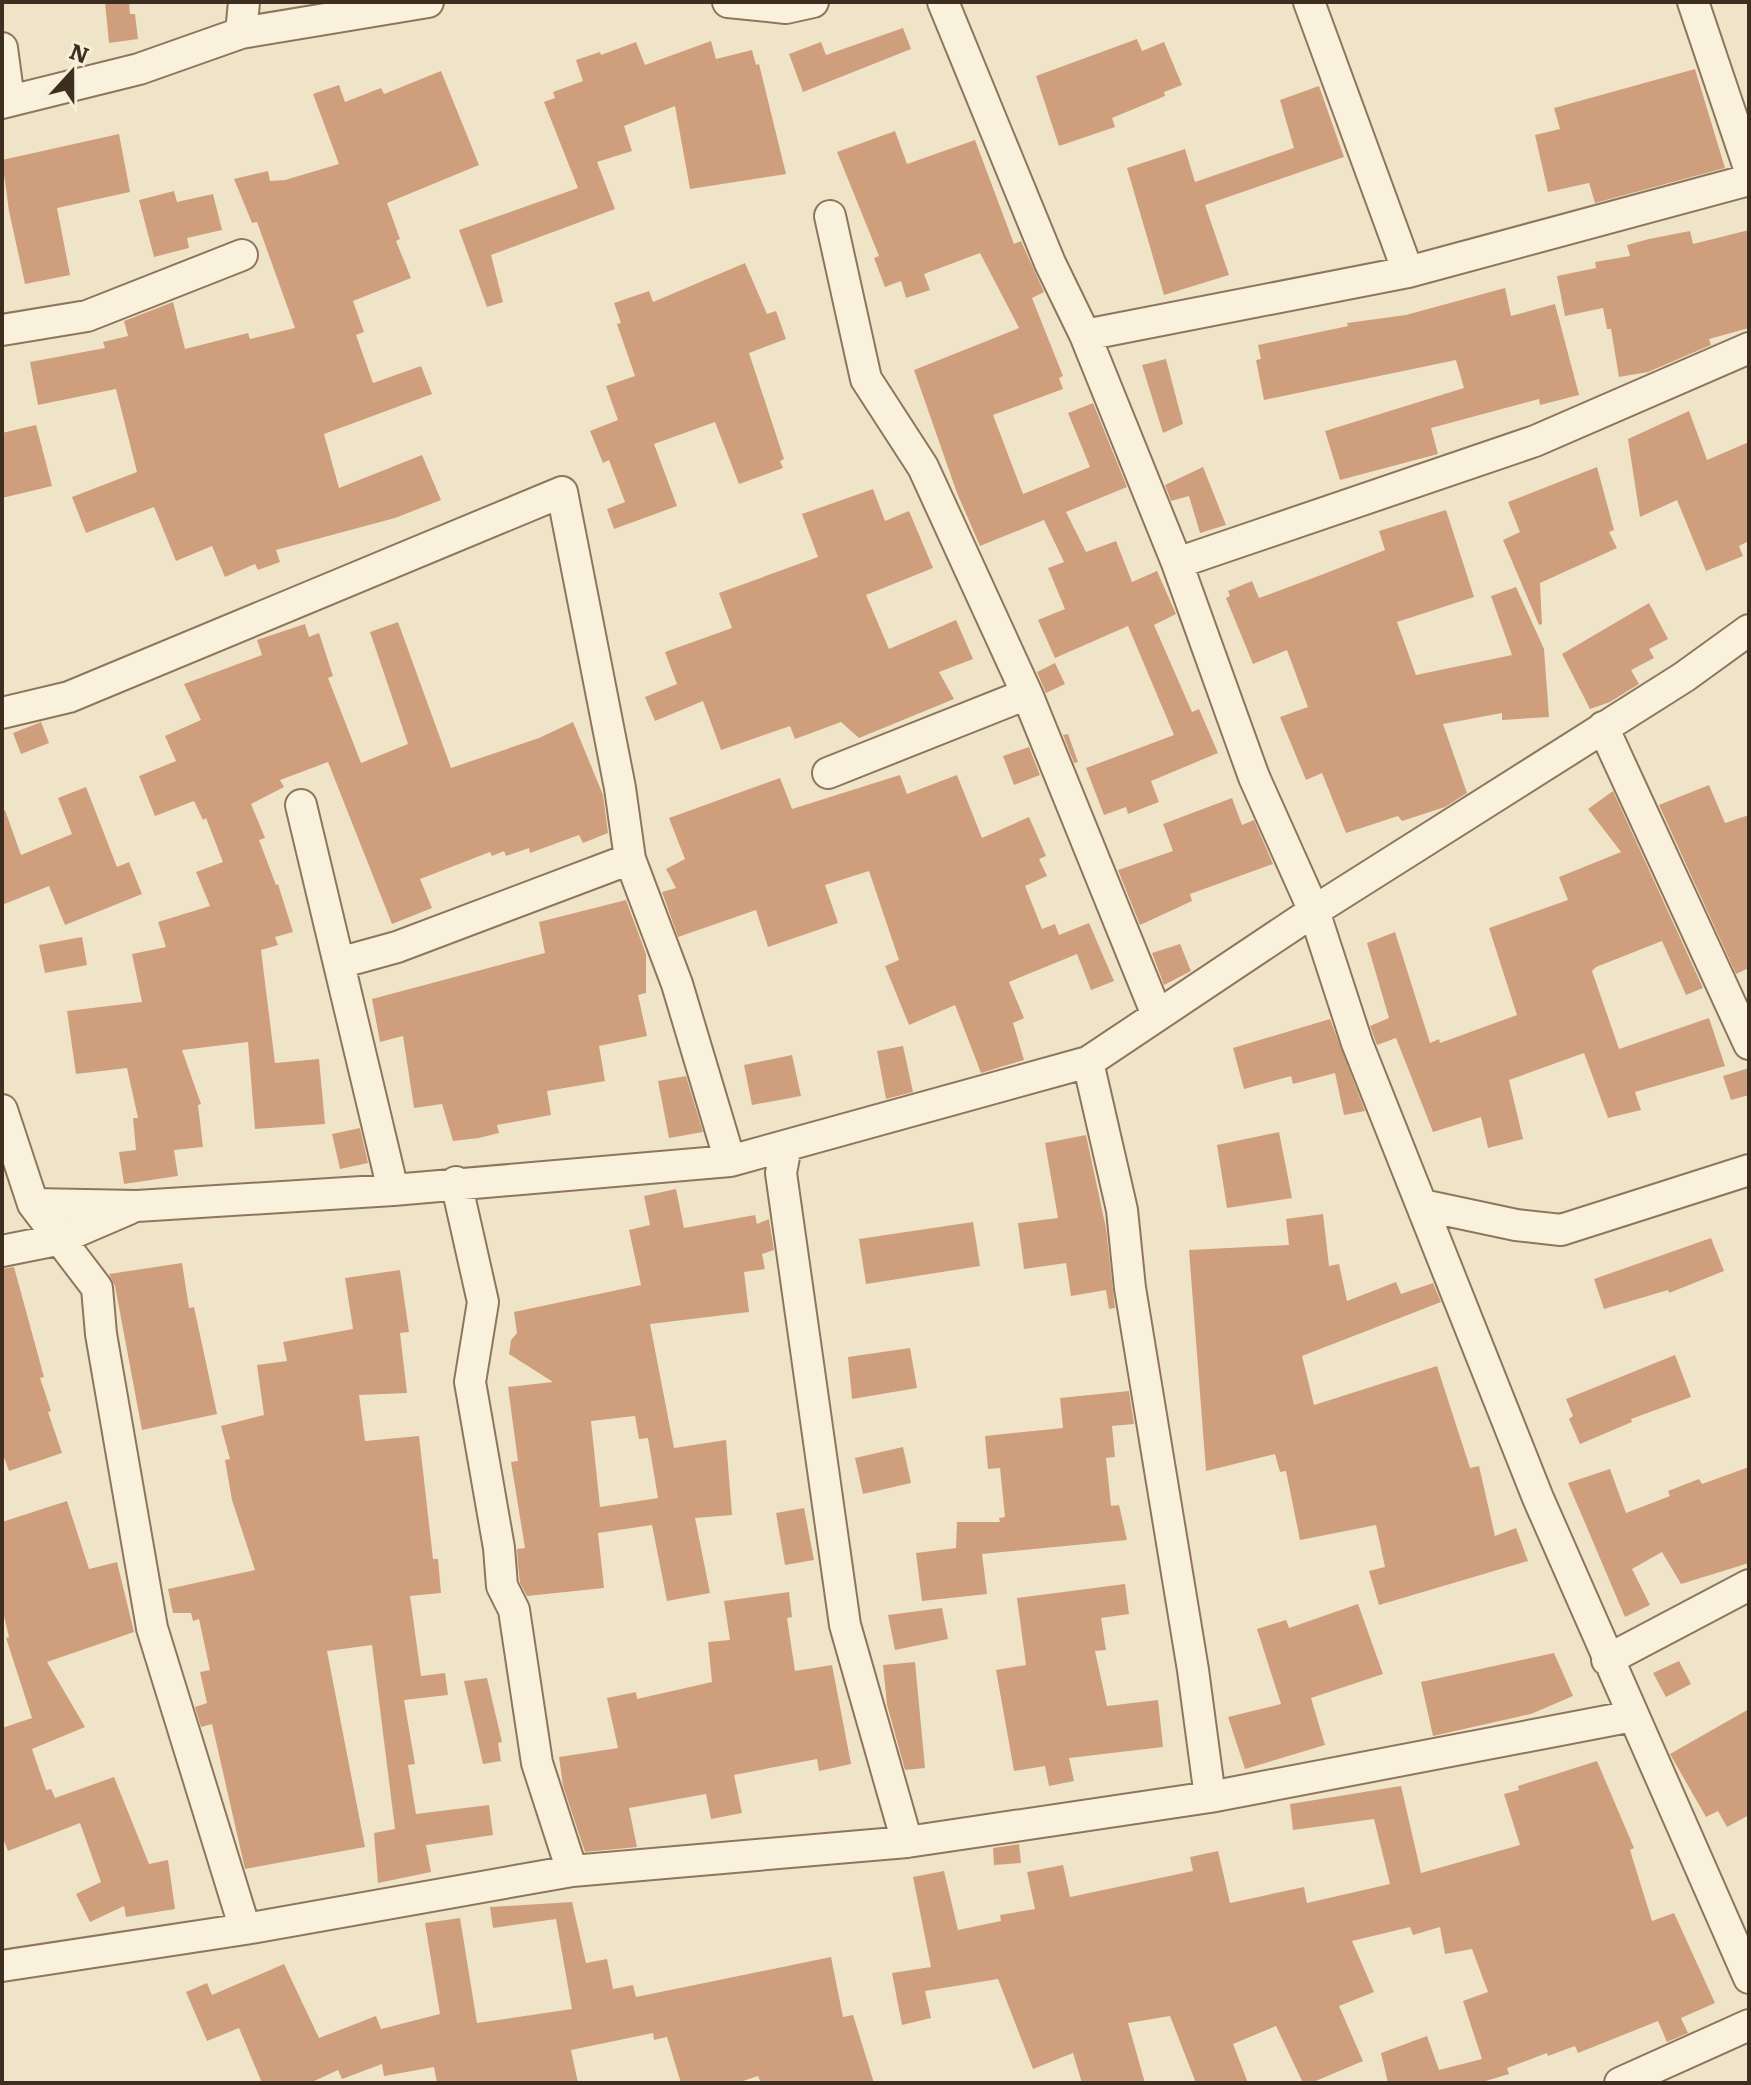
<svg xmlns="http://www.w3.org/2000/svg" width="1751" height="2085" font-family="Literata,serif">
<rect width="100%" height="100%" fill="#f0e4c8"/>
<!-- building -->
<path fill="#cf9f7d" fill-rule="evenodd" d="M105 2H129L130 14H135L138 39 109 43Z
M903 28 911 49 803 92 789 54 821 42 826 55Z
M1137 39 1142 51 1164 42 1182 85 1164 92 1165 96 1112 118 1115 127 1059 146 1036 76Z
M711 41 716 59 752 50 756 65 759 64 786 174 690 189 675 106 624 126 632 151 597 162 615 209 491 255 503 302 487 307 459 230 578 188 544 102 555 98 553 92 583 81 576 60 600 52 601 55 636 42 645 65Z
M1695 69 1725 168 1595 203 1589 183 1548 192 1535 135 1560 129 1554 108Z
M441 71 479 165 387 203 400 239 396 241 411 278 353 301 364 332 356 335 373 383 421 366 432 394 324 434 339 488 422 455 441 500 395 518 276 550 280 562 258 570 255 564 225 577 212 546 176 561 154 507 86 533 72 497 137 472 116 389 38 405 30 362 105 348 103 342 128 336 124 321 173 302 185 349 248 333 250 339 295 328 257 222 252 223 234 179 268 171 270 181 285 180 339 164 313 94 339 85 345 102 381 88 384 94Z
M1319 86 1344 157 1205 205 1229 275 1164 295 1127 168 1185 149 1195 182 1294 148 1280 100Z
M895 131 907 164 975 140 1014 244 1021 241 1044 292 1032 298 1063 376 1059 378 1063 389 993 415 1023 494 1090 467 1068 413 1093 403 1127 487 1066 512 1086 552 1116 541 1132 582 1157 571 1176 614 1154 625 1192 712 1199 709 1218 753 1151 781 1159 802 1128 814 1126 807 1104 815 1086 768 1174 735 1128 626 1055 658 1038 620 1065 609 1048 568 1064 562 1044 520 980 546 957 493 914 370 1019 328 980 253 924 274 930 290 906 298 901 281 885 287 874 258 879 256 837 152Z
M119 134 130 192 57 208 70 275 25 284 9 211 2 160Z
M174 191 177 202 213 194 222 230 187 238 189 248 154 257 139 200Z
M1749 230V328L1709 339 1711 345 1648 372 1619 377 1611 329H1607L1603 308 1565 316 1557 276 1596 268 1595 262 1630 256 1627 245 1649 239 1690 231 1693 244Z
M745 263 767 314 776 311 786 339 749 353 784 459 780 461 783 468 739 484 715 422 654 444 677 506 614 529 607 509 625 502 609 460 603 463 590 431 618 420 606 386 635 376 617 324 621 323 614 303 649 291 653 302Z
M1505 288 1511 316 1555 304 1579 395 1540 405 1539 399 1431 428 1438 454 1340 480 1325 431 1464 388 1456 360 1264 400 1256 360 1261 359 1258 345 1348 326 1347 323 1406 315Z
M1166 359 1183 424 1163 433 1142 365Z
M1689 411 1707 460 1749 442V541L1739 546 1743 556 1706 571 1677 500 1640 517 1628 439Z
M36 425 52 486 2 498V433Z
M1203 467 1226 525 1200 533 1189 496 1171 501 1165 485Z
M1597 467 1614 530 1609 532 1617 548 1540 583 1542 624 1539 625 1503 540 1520 532 1508 502Z
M873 489 885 521 909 511 933 568 866 595 889 649 956 620 973 659 939 672 954 699 859 738 841 722 795 739 790 726 721 750 703 701 655 721 645 697 677 684 665 652 732 628 719 593 818 557 802 514Z
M1446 510 1474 597 1397 622 1416 675 1512 655 1491 596 1516 587 1544 649 1549 717 1502 720V713L1443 724 1467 793 1445 807 1402 821 1398 816 1346 833 1322 773 1306 780 1280 717 1308 707 1287 650 1253 664 1226 598 1230 596 1228 591 1252 581 1259 598 1321 575 1385 550 1379 531Z
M1649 603 1668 639 1649 649 1654 658 1631 670 1639 684 1610 702 1590 709 1562 654Z
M398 622 451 768 539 738 573 722 603 795 608 833 583 843 579 835 530 853 529 848 506 856 504 851 492 856 490 852 420 879 432 908 392 924 328 762 280 780 284 787 251 804 265 838 259 840 276 885 278 884 293 932 275 937 278 945 261 950 275 1063 319 1059 325 1124 255 1129 248 1042 182 1050 201 1104 198 1105 203 1147 174 1150 178 1176 124 1184 119 1152 136 1150 133 1118H138L127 1068 76 1074 67 1011 142 1002 132 954 166 947 158 922 210 906 196 872 223 862 206 818 203 820 194 801 155 816 139 776 176 761 165 736 201 720 184 684 262 655 257 640 305 624 309 637 319 633 333 676 328 678 361 763 408 744 370 632Z
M1055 663 1065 684 1046 693 1037 672Z
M41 722 49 743 21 754 13 733Z
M1068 734 1078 762 1074 763 1063 735Z
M1029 747 1040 775 1014 785 1003 756Z
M900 775 907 794 957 775 982 838 1029 817 1046 856 1039 859 1047 876 1025 886 1042 929 1055 924 1059 935 1089 923 1114 981 1091 990 1077 954 1009 982 1024 1018 1013 1023 1024 1060 981 1073 955 1005 909 1025 885 966 899 960 869 871 825 885 838 923 768 947 756 910 678 937 662 892 676 888 666 869 685 859 669 818 780 778 792 809Z
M1709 785 1725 823 1749 815V968L1736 974 1659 805Z
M86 787 117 867 129 862 142 894 65 925 49 886 2 905V811L5 810 21 855 72 834 58 798Z
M1613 791 1703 988 1686 995 1662 941 1596 967 1592 971 1619 1049 1709 1018 1725 1066 1635 1092 1641 1110 1608 1118 1584 1053 1509 1080 1523 1139 1488 1148 1481 1117 1433 1132 1396 1038 1377 1045 1374 1037 1370 1026 1389 1018 1367 943 1395 932 1430 1043 1439 1039 1440 1043 1517 1015 1489 928 1568 900 1559 877 1621 852 1588 809Z
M1232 798 1242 825 1254 820 1273 864 1190 894 1192 901 1140 925 1118 870 1173 851 1163 824Z
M626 900 646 954V993L638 995 647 1036 599 1046 605 1081 547 1091 551 1115 497 1125 499 1133 479 1138 453 1141 442 1104 414 1108 403 1036 380 1042 372 999 545 953 539 922Z
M82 937 87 965 45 973 39 945Z
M1180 944 1191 971 1164 985 1152 953Z
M1330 1019 1365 1111 1344 1115 1335 1073 1293 1084 1291 1076 1244 1089 1233 1048Z
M903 1046 913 1092 886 1099 877 1051Z
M792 1055 801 1096 752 1105 744 1065Z
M1749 1068V1095L1731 1100 1723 1076Z
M686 1076 703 1132 669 1138 658 1081Z
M360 1128 368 1163 340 1169 332 1134Z
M1279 1132 1292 1198 1227 1208 1217 1145Z
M1086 1135 1106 1228 1115 1308 1109 1309 1106 1290 1071 1296 1066 1263 1024 1269 1018 1223 1058 1218 1045 1143Z
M676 1189 684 1228 755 1215 757 1224 769 1219 774 1250 762 1254 765 1269 744 1272 749 1312 650 1324 674 1448 726 1440 732 1515 695 1518 710 1593 667 1601 652 1525 598 1533 604 1588 527 1596 520 1583 518 1565 517 1549 525 1548 511 1462 518 1461 508 1387 553 1382 509 1354 511 1340 517 1333 514 1312 641 1285 629 1230 650 1225 644 1196ZM635 1416 639 1439 648 1438 658 1498 600 1507 591 1421Z
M1323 1214 1329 1266 1339 1264 1347 1301 1396 1282 1401 1294 1433 1283 1441 1302 1302 1356 1314 1405 1437 1366 1470 1468 1479 1466 1495 1536 1516 1528 1528 1561 1379 1605 1369 1571 1385 1567 1376 1525 1300 1540 1286 1471 1280 1472 1275 1454 1206 1471 1189 1250 1289 1245 1286 1219Z
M973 1222 980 1266 866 1284 859 1239Z
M1711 1238 1724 1271 1669 1293 1668 1290 1604 1309 1594 1279Z
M182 1263 189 1308 194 1307 217 1414 142 1430 115 1286 109 1274Z
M14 1267 44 1377 40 1378 51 1411 48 1412 62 1453 9 1471 2 1452V1269Z
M400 1270 409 1332 400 1333 407 1393 359 1395 365 1441 419 1436 433 1559H438L441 1593 410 1596 421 1676 445 1673 448 1695 404 1700 415 1764 408 1765 416 1814 489 1805 493 1835 426 1845 431 1872 378 1883 374 1833 395 1829 372 1645 327 1651 365 1847 245 1869 212 1724 201 1727 195 1707 207 1703 200 1672 210 1670 199 1619 193 1621 191 1613H173L168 1589 255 1570 232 1500 225 1460 230 1459 221 1426 264 1415 257 1365 287 1361 283 1342 353 1329 345 1278Z
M910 1348 917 1388 852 1399 848 1357Z
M1675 1355 1691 1397 1631 1419 1632 1422 1580 1444 1569 1419 1573 1416 1566 1399Z
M1129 1391 1134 1424 1112 1426 1115 1457 1106 1458 1111 1506 1119 1505 1127 1540 982 1554 987 1594 922 1601 916 1553 956 1548 957 1522H1000L999 1518 1005 1517 1000 1468 988 1469 985 1436 1063 1428 1060 1398Z
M903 1447 911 1483 863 1494 855 1458Z
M1749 1467V1563L1681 1584 1662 1552 1632 1569 1650 1605 1625 1617 1568 1483 1610 1469 1626 1513 1670 1496 1668 1491 1699 1479 1702 1484Z
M67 1501 89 1569 117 1562 134 1632 47 1662 85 1727 32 1749 46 1790 51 1789 55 1798 114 1777 149 1864 168 1860 175 1909 126 1917 124 1906 90 1922 76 1894 101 1882 80 1823 8 1851 2 1836V1728L32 1718 6 1638 9 1637 2 1608V1522Z
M804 1508 814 1560 785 1565 776 1513Z
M1125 1584 1129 1614 1101 1618 1106 1650 1095 1651 1107 1706 1158 1700 1163 1747 1069 1758 1074 1781 1049 1786 1045 1766 1014 1771 996 1670 1026 1665 1017 1598Z
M789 1592 792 1617 787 1618 795 1671 832 1665 851 1764 819 1771 817 1759 734 1775 742 1813 711 1819 706 1794 629 1808 637 1847 585 1852 563 1786 559 1757 618 1748 607 1698 636 1692 637 1699 712 1682 708 1642 730 1640 724 1601Z
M1358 1604 1383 1674 1311 1698 1325 1745 1245 1769 1228 1717 1281 1704 1257 1629 1286 1620 1289 1628Z
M942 1608 948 1639 895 1650 888 1615Z
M1554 1653 1573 1696 1531 1714 1433 1736 1421 1682Z
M1679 1661 1691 1684 1666 1697 1653 1673Z
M915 1662 925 1768 905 1770 887 1705 883 1665Z
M487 1678 502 1742 498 1743 501 1761 483 1764 464 1681Z
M1749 1709V1815L1727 1827 1718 1811 1706 1817 1670 1754Z
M1597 1761 1634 1848 1630 1850 1652 1921 1674 1913 1715 2003 1681 2018 1688 2033 1667 2042 1658 2021 1578 2053 1575 2046 1548 2056 1547 2053 1507 2068 1509 2074 1479 2083H1388L1381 2053 1427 2036 1439 2070 1482 2059 1463 2001 1488 1992 1472 1949 1445 1954 1440 1927 1413 1935 1410 1927 1352 1941 1374 1992 1339 2006 1363 2061 1311 2083H1303L1276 2026 1233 2044 1248 2083H1196L1170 2016 1128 2023 1145 2083H1082L1073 2053 1033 2069 998 1979 925 1991 931 2018 902 2025 892 1973 931 1967 913 1877 944 1871 958 1930 1001 1921 1000 1915 1035 1909 1027 1872 1063 1865 1070 1897 1193 1871 1190 1857 1218 1851 1230 1903 1304 1887 1307 1903 1390 1884 1374 1819 1293 1830 1290 1804 1401 1786 1421 1873 1520 1845 1504 1794 1519 1790 1518 1786Z
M1019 1844 1021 1863 994 1865 993 1848Z
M572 1902 586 1963 607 1959 613 1989 633 1985 636 1997 831 1957 843 2017 853 2015 874 2083H761L758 2076 737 2083H681L667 2037 654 2040 653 2033 571 2050 578 2083H437L434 2067 384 2076 382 2064 342 2079 338 2070 310 2083H262L239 2028 207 2041 186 1992 207 1983 212 1995 284 1964 319 2038 376 2016 381 2029 440 2014 425 1923 460 1918 477 2023 572 2009 556 1919 493 1928 490 1907Z"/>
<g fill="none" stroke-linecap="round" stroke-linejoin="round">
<defs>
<path id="minor" d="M728 2 786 8 813 2
M943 2 1050 263 1085 335 1177 563 1254 777 1314 911 1357 1043 1538 1498 1749 1978
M1309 2 1408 272
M1693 2 1749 168
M241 33 244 2
M2 48 9 100
M2 103 139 69 241 33 428 2
M830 216 866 379 923 467 1027 694 1157 1015
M2 330 87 316 242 255
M1085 335 1408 272 1749 180
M1177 563 1535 441 1749 348
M2 713 69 697 562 492 620 788 630 859 397 947 339 963
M1603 727 1749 1044
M828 773 1027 694
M301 805 393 1190
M630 859 677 984 730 1161
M1088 1062 1122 1210 1130 1288 1193 1670 1210 1797
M2 1110 33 1204 97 1288 101 1334 152 1628 245 1929
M786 1146 781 1173 845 1625 907 1842
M456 1182 483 1302 470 1382 499 1548 502 1586 514 1610 537 1763 572 1871
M33 1204 137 1206 393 1190 730 1161 1088 1062 1314 911 1684 677 1749 630
M1422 1205 1516 1225 1561 1230 1749 1170
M2 1251 57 1240 129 1209
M1607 1660 1749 1585
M2 1966 245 1929 572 1871 907 1842 1210 1797 1633 1716
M1620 2083 1749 2025"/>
</defs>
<!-- minor casing -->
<use href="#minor" stroke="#8d765c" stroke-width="34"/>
<!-- minor -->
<use href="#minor" stroke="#faf1dc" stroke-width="30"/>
</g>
<!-- border -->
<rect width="1751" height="2085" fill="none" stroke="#3d2e20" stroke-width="8"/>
<!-- north arrow -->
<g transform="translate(72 72) rotate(21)" stroke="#f7eed8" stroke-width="6" paint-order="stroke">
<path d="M0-6L14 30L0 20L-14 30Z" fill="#3d2e20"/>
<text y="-12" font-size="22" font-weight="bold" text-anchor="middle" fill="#3d2e20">N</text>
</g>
</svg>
